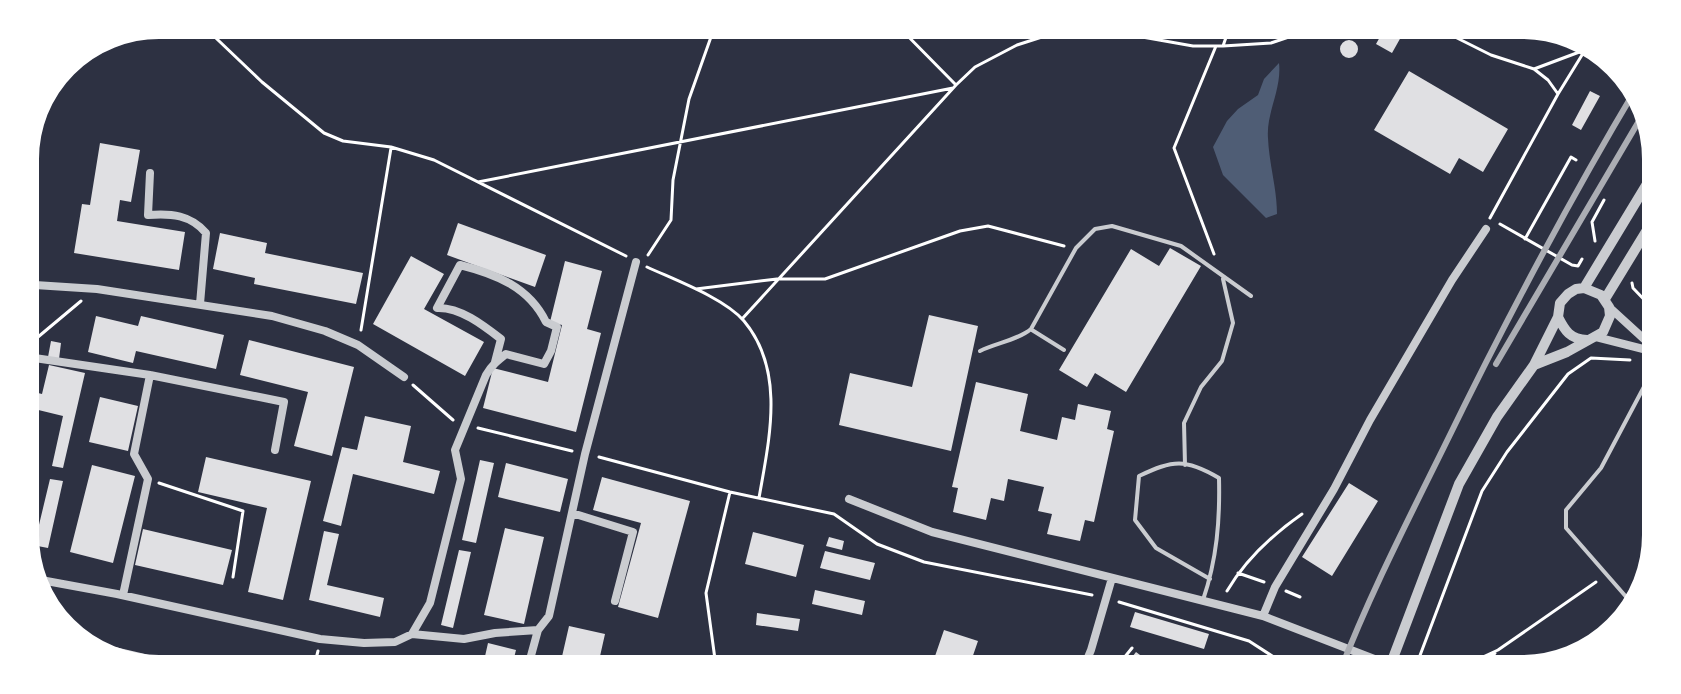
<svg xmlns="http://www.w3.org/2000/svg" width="1681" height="694" font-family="'PT Sans Narrow',sans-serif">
<rect width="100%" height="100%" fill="#2d3142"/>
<!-- water -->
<path fill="#4f5d75" d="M1279 63C1282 89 1266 113 1268 138 1269 164 1277 188 1277 214L1266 218 1223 175 1213 147 1227 121 1238 109 1258 95 1264 79Z"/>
<!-- building -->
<path fill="#e0e0e3" d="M1385 28 1401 37 1392 53 1376 44Z
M1340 49a9 9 0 1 1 18 0a9 9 0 1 1-18 0Z
M1409 71 1508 129 1483 172 1459 158 1450 174 1374 130Z
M1590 91 1600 96 1581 130 1572 125Z
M100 143 140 150 131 202 120 200 117 221 185 232 179 270 74 253 82 204 90 205Z
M458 223 546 255 535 287 447 255Z
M220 233 267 243 265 253 363 273 356 304 254 284 255 278 213 269Z
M1170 248 1201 266 1126 392 1095 373 1087 387 1059 370 1131 249 1159 266Z
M411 256 444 274 424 309 484 342 465 376 373 324Z
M565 261 602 271 587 329 601 333 576 432 483 408 493 368 548 382 562 325 550 322Z
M929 315 978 326 951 451 839 425 850 373 912 387Z
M96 316 138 326 141 316 224 335 216 369 136 351 133 363 88 352Z
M249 340 354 367 332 456 294 446 308 392 240 375Z
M51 341 61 343 59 359 48 357Z
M49 365 85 373 63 468 52 466 63 416 22 406V389L42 394Z
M976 382 1028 394 1020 431 1057 440 1062 417 1075 420 1078 404 1111 411 1107 429 1114 431 1094 522 1085 520 1080 541 1047 534 1052 514 1038 511 1044 487 1008 479 1004 501 991 498 986 520 953 512 958 488 952 487Z
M100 397 138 406 128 451 89 442Z
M365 416 411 426 403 462 440 471 434 494 353 474 341 526 323 521 342 447 357 450Z
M206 457 311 481 283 600 248 592 267 508 198 492Z
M480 460 494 463 476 543 462 540Z
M506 463 568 479 560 512 498 497Z
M92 465 135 476 113 563 70 552Z
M602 477 690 501 658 618 618 607 641 523 593 510Z
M50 479 63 481 48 548 22 543V525L38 529Z
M1349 483 1378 501 1332 576 1302 557Z
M505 528 544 537 524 624 484 615Z
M143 529 232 550 223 585 135 565Z
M324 531 339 534 327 585 384 598 380 617 309 600Z
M753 532 804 545 796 577 745 564Z
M829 537 844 541 842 550 826 546Z
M459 550 471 552 453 628 441 625Z
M825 551 875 563 870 580 820 568Z
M815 590 865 601 862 615 812 604Z
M1135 612 1209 634 1204 649 1130 627Z
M757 613 800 619 798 631 756 625Z
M569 626 605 634 596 674H558Z
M944 630 978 641 968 670 934 659Z
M72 637 158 657 155 673 106 664Z
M488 643 516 650 510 674H481Z
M1136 652 1159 669 1155 674H1119Z
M181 663 226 673V674H179Z
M791 667 815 673V674H789Z
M1232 667 1251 669 1250 674H1232Z
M393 668 411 673 410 674H392Z"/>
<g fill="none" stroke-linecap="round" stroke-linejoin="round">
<!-- path -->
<path stroke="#fff" stroke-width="3" d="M197 20 262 82 324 133 343 141 391 147 434 160 626 256
M892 20 956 85
M1421 20 1491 55 1534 69 1548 80 1558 94
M1223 46 1232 20
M1534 69 1582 51
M478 182 953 88
M1490 218 1558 94 1590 42
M1500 224 1572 265 1578 266 1582 259
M1525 239 1571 157 1576 160
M1595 241 1592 222 1604 200
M1214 254 1174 148 1216 46
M648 255 671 220 673 180 689 99 717 20
M647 267C675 280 724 298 744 321 786 371 769 440 759 498
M1632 283 1633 288 1656 312
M696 289 777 279H825L960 231 988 226 1064 246
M742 319 956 85 975 67 1017 45 1045 36 1097 29 1193 46H1223L1271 43 1339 20
M1647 324 1656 302
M361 330 391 148
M32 342 81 301
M413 385 453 420
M478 428 572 451
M599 457 730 492 834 514 877 544 924 562 1092 595
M159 483 243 511 233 577
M1238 573 1264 582
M1227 591C1246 559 1272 535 1302 514
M1286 591 1300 597
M1119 602 1249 641 1300 674
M312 674 318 651
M717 674 706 593 730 492
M1111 674 1132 648
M1413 674 1482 491 1507 452 1568 374 1591 358 1630 360
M1446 674 1498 650 1596 582
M1478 674 1495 653"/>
<!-- service -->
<path stroke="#caccd0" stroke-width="4" d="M1032 330 1064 350
M980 351C996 343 1018 340 1031 329L1076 248 1095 229 1112 226 1181 246 1251 296
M1185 465 1184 423 1201 387 1222 361 1233 323 1223 279
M1203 600C1217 559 1220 520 1219 478 1185 458 1173 460 1139 476L1135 520 1156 548 1210 579
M1635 607 1566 528V510L1601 468 1655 366"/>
<!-- minor -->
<path stroke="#caccd0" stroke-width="8" d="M150 173 148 215C171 213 191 215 206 233L200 304
M21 291 35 285 97 289 272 316 325 331 358 345 404 377
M1609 307 1655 349
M1596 337 1655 352
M21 356 150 375 284 402 275 450
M849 499 932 532 1263 616
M572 513 633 532 615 601
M30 578 117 594 320 639 364 643 395 642 412 634 430 603 461 479 455 450 486 375C492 365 497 361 506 354L544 364 551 351 557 327 546 322C529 287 496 274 460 265L437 308C460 307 483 325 501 339L495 362
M123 595 148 479 134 454 150 375
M412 634 464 639 495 633 538 630
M1390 665 1263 616 1275 587 1334 489 1370 420 1452 280 1486 229
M526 674 538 630 549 616 585 454 636 262
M1081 674 1091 650 1112 578"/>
<!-- tertiary -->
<path stroke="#caccd0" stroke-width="10" d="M1584 288 1659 164
M1605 299 1658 212
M1558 317C1565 331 1570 339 1587 340
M1387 674 1459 484 1497 417 1534 365 1558 317 1560 303 1568 294 1576 289 1584 288 1601 295 1609 307 1610 316 1603 332 1567 352 1534 365"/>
<!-- rail -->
<path stroke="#abadb3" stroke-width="6" d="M1496 364 1646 109
M1339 674C1369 596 1407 522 1444 447 1504 324 1567 204 1637 87"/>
</g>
<!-- crop -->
<path d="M0 0H1681V694H0ZM159 34H1522A125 125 0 0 1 1647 159V535A125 125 0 0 1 1522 660H159A125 125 0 0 1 34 535V159A125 125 0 0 1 159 34Z" fill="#fff" fill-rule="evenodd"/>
<path fill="none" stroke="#fff" stroke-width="10" d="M159 34H1522A125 125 0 0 1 1647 159V535A125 125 0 0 1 1522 660H159A125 125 0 0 1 34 535V159A125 125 0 0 1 159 34Z"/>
</svg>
